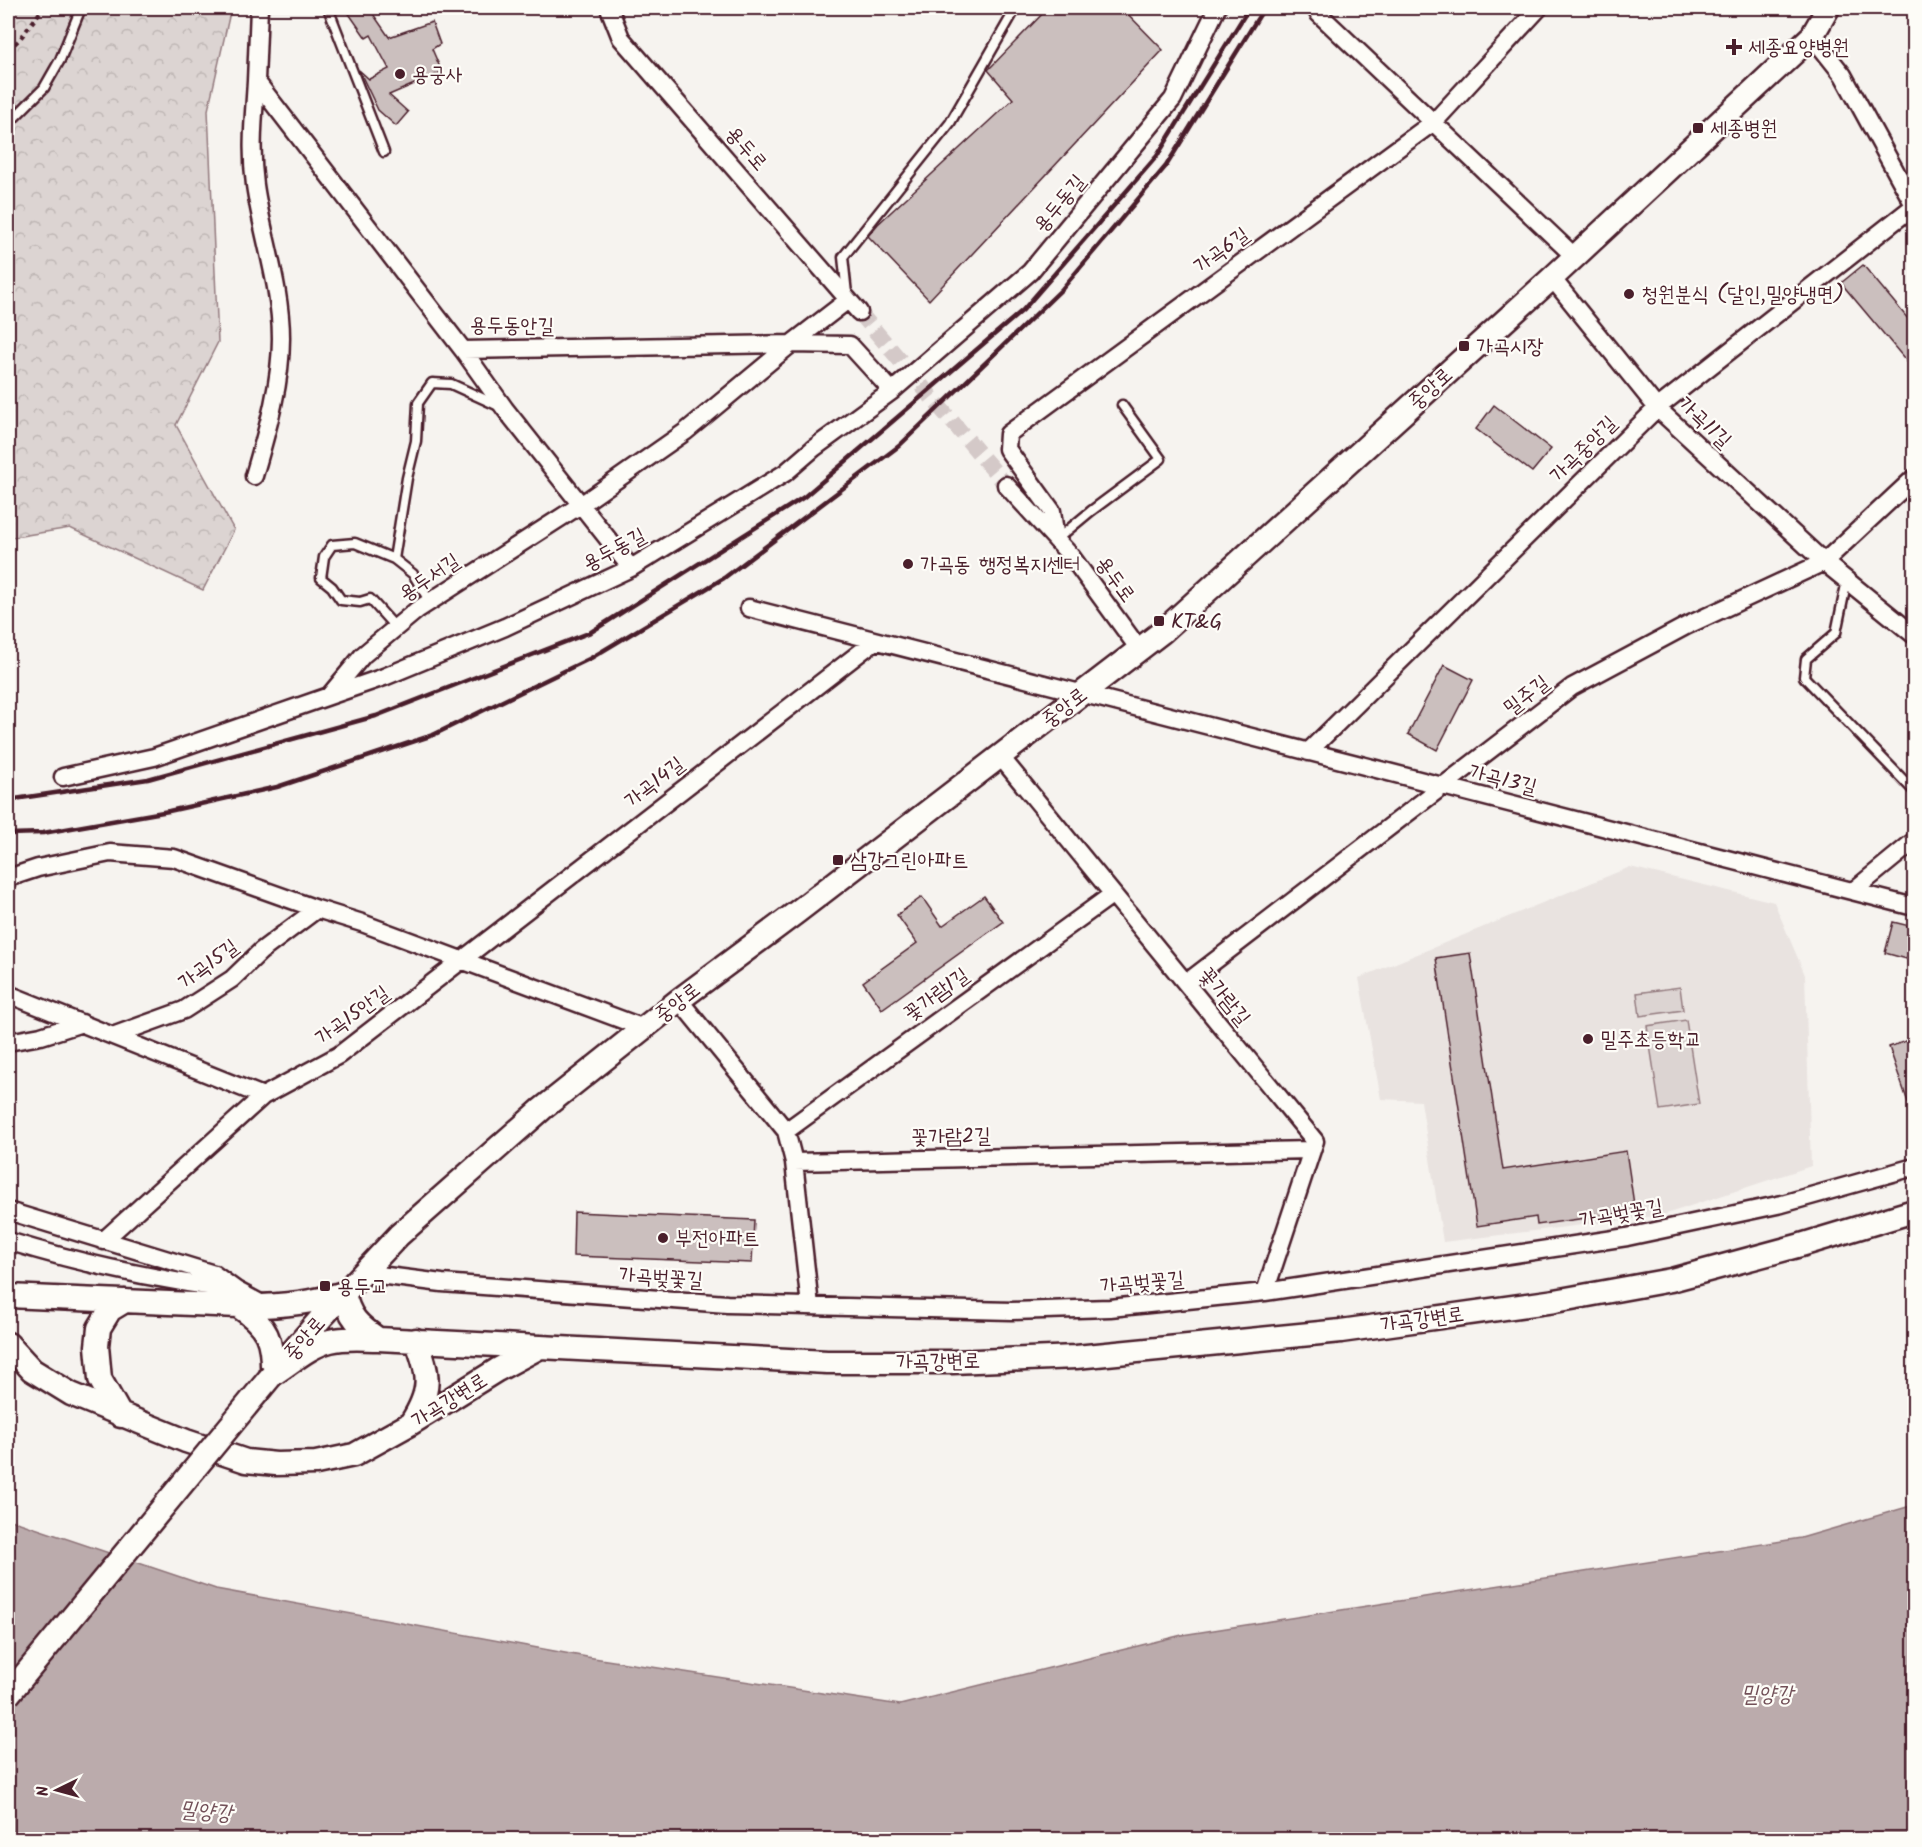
<svg xmlns="http://www.w3.org/2000/svg" width="1922" height="1847" font-family="Kalam,'Poor Story',sans-serif">
<defs>
<pattern id="forest-crowns" width="20" height="18" patternUnits="userSpaceOnUse" patternTransform="scale(1.5)"><rect width="20" height="18" fill="#dcd4d2"/><path d="M2 6a3 3 0 1 1 6 0M12 15a3 3 0 1 1 6 0" fill="none" stroke="#beb6b4"/></pattern>
</defs>
<rect width="100%" height="100%" fill="#f6f3ef"/>
<filter id="ink" filterUnits="userSpaceOnUse"><feTurbulence type="fractalNoise" baseFrequency=".0167" numOctaves="2"/><feDisplacementMap in="SourceGraphic" scale="12" xChannelSelector="R" yChannelSelector="G"/><feConvolveMatrix kernelMatrix="1 2 1 2 8 2 1 2 1" color-interpolation-filters="sRGB"/></filter>
<g filter="url(#ink)">
<!-- built -->
<path fill="#e9e3e0" d="M1630 867 1774 902 1805 975 1811 1166 1663 1215 1443 1242 1421 1101 1381 1099 1359 978Z"/>
<!-- forest -->
<path fill="url(#forest-crowns)" stroke="#937a7e" stroke-width="1.5" d="M8 8H231L208 110 218 342 176 425 234 530 203 590 70 528 8 538Z"/>
<!-- green -->
<path fill="#dcd4d2" stroke="#937a7e" stroke-width="1.5" d="M1680 987 1683 1010 1640 1016 1637 993Z
M1686 1020 1699 1104 1660 1110 1647 1026Z"/>
<!-- water -->
<path fill="#bbabac" stroke="#8e7378" stroke-width="1.5" d="M1914 1505V1839L8 1840V1519L216 1589 587 1657 900 1705 1182 1635 1801 1538Z"/>
<!-- building -->
<path fill="#cbbfbe" stroke="#4a1f2b" stroke-width="1.5" d="M345 8H369L389 37 432 22 440 44 432 49 442 72 389 95 408 112 396 126 378 110 359 70 369 79 389 69 371 35 366 38Z
M1048 8H1122L1163 50 929 300 868 236 878 224 1013 99 988 70Z
M1863 265 1914 326V370L1841 283Z
M1494 405 1551 449 1532 472 1476 429Z
M1444 665 1473 680 1437 750 1408 734Z
M984 896 1003 922 882 1009 863 982 917 943 897 915 922 897 942 926Z
M1893 922 1914 927V961L1885 953Z
M1470 953 1503 1170 1626 1151 1635 1211 1537 1225 1536 1217 1477 1226 1436 958Z
M1914 1038V1113L1912 1114 1889 1047Z
M574 1212 754 1220 752 1263 573 1256Z"/>
<g fill="none" stroke-linecap="round" stroke-linejoin="round">
<!-- minor-tunnel -->
<path stroke="#d4c9c8" stroke-width="16" stroke-dasharray="16 8" stroke-linecap="butt" d="M859 312 1006 485"/>
<defs>
<path id="service" d="M328 8 384 152
M8 124 44 88 60 60 81 8
M847 294 843 257 950 123 1016 8
M1056 540 1091 511 1161 459 1122 405
M394 559 355 543 332 545 324 557 321 578 332 587 341 600 360 602 370 599 396 628
M1847 580 1836 633 1806 659 1804 677 1914 791
M430 602 413 574 394 559 407 478 416 441 418 403 432 383 451 384 499 406"/>
<path id="minor" d="M259 8 256 81 463 350 791 344 848 300
M609 8 621 38 859 312
M1318 13 1574 256
M1812 36 1843 75 1914 205
M1552 278 1657 408 1824 562 1914 635
M463 350 505 409 631 568
M254 476C267 431 281 385 281 338 281 286 262 235 255 185 250 148 254 117 256 81
M1006 485 1071 556 1139 649
M1056 540 1052 511 1007 449 1008 434 1435 121 1539 8
M749 608 1914 907
M329 696 384 677 505 627 631 568 785 473 814 448 892 391 1030 272 1173 99 1217 8
M1308 752 1657 408 1914 206
M1000 756 1315 1141 1265 1292
M63 777 154 757 329 696 363 655 417 610 582 504 685 432 791 344 850 345 892 391
M8 878 38 868 110 853 174 858 317 909 362 923 644 1028
M1853 891 1914 841
M1186 983 1572 687 1686 626 1824 562 1914 478
M8 994 263 1096
M679 1000 786 1131 794 1162 810 1306
M115 1035 184 1010 232 979 261 951 317 909
M8 1042 41 1036 82 1023
M786 1131 1113 894
M794 1162 1311 1150
M8 1211 214 1274 236 1290 264 1305
M8 1241C82 1264 157 1280 235 1290
M103 1241 263 1096 339 1055 875 641
M363 1273 442 1283 727 1304 1012 1311 1110 1308 1265 1292 1627 1237 1782 1204 1914 1167"/>
<path id="secondary" d="M344 1293C349 1317 358 1325 378 1339 362 1339 346 1337 330 1341 309 1346 290 1364 272 1375 273 1340 268 1326 238 1306 275 1307 309 1304 344 1293Z
M8 1296 238 1306
M378 1339 539 1347
M8 1344 32 1370 71 1394 186 1441 246 1461 276 1464 316 1463 354 1455 410 1424 497 1370 540 1347 827 1362H952L1076 1357 1341 1331 1555 1301 1671 1280 1801 1245 1914 1211
M272 1375 322 1317 399 1235 542 1109 679 1000 797 912 1162 632 1552 278 1812 36 1828 8
M121 1416 100 1379 97 1346 99 1328 110 1310 125 1301
M411 1423C432 1390 430 1375 416 1340"/>
</defs>
<!-- service casing -->
<use href="#service" stroke="#4a1f2b" stroke-width="13"/>
<!-- minor casing -->
<use href="#minor" stroke="#4a1f2b" stroke-width="21"/>
<!-- secondary casing -->
<use href="#secondary" stroke="#4a1f2b" stroke-width="27"/>
<!-- path -->
<path stroke="#4a1f2b" stroke-width="4" stroke-dasharray="4.5 4.5" stroke-linecap="butt" d="M8 50 20 39 43 8"/>
<!-- service -->
<use href="#service" stroke="#fdfcf7" stroke-width="8"/>
<!-- minor -->
<use href="#minor" stroke="#fdfcf7" stroke-width="16"/>
<!-- secondary -->
<use href="#secondary" stroke="#fdfcf7" stroke-width="22"/>
<!-- rail -->
<path stroke="#4a1f2b" stroke-width="4.5" d="M8 800 148 779 376 716 591 632 804 497 1023 310 1157 156 1249 8
M8 834 43 833 169 811 277 787 433 735 591 658 724 578 899 446 1062 289 1166 166 1264 8"/>
<defs>
<path id="secondary-bridge" d="M8 1695 272 1375"/>
</defs>
<!-- secondary-bridge casing -->
<use href="#secondary-bridge" stroke="#4a1f2b" stroke-width="27" stroke-linecap="butt"/>
<!-- secondary-bridge -->
<use href="#secondary-bridge" stroke="#fdfcf7" stroke-width="22"/>
</g>
</g>
<!-- markers -->
<g fill="#4a1f2b" stroke="#fdfcf7" stroke-width="2">
<path d="M1731 38h6v6h6v6h-6v6h-6v-6h-6v-6h6z"/>
<circle cx="400" cy="74" r="6"/>
<rect x="1692" y="122" width="12" height="12" rx="3"/>
<circle cx="1629" cy="294" r="6"/>
<rect x="1458" y="340" width="12" height="12" rx="3"/>
<circle cx="908" cy="564" r="6"/>
<rect x="1153" y="615" width="12" height="12" rx="3"/>
<rect x="832" y="854" width="12" height="12" rx="3"/>
<circle cx="1588" cy="1039" r="6"/>
<circle cx="663" cy="1238" r="6"/>
<rect x="319" y="1280" width="12" height="12" rx="3"/>
</g>
<g text-anchor="middle" stroke-width="4.5" stroke-linejoin="round" paint-order="stroke">
<!-- poi labels -->
<g font-size="21" fill="#4a1f2b" stroke="#fdfcf7" text-anchor="start">
<text x="1748" y="54">세종요양병원</text>
<text x="412" y="81">용궁사</text>
<text x="1710" y="135">세종병원</text>
<text x="1641" y="301">청원분식 (달인,밀양냉면)</text>
<text x="1476" y="353">가곡시장</text>
<text x="920" y="571">가곡동 행정복지센터</text>
<text x="1171" y="628">KT&amp;G</text>
<text x="850" y="867">삼강그린아파트</text>
<text x="1600" y="1046">밀주초등학교</text>
<text x="675" y="1245">부전아파트</text>
<text x="337" y="1293">용두교</text>
</g>
<!-- street labels -->
<g font-size="21" fill="#4a1f2b" stroke="#fdfcf7">
<text transform="translate(747 148) rotate(49)" y="7">용두로</text>
<text transform="translate(1059 203) rotate(-50)" y="7">용두동길</text>
<text transform="translate(1221 250) rotate(-36)" y="7">가곡6길</text>
<text transform="translate(512 325) rotate(1)" y="7">용두동안길</text>
<text transform="translate(1430 388) rotate(-42)" y="7">중앙로</text>
<text transform="translate(1705 422) rotate(43)" y="7">가곡11길</text>
<text transform="translate(1583 449) rotate(-45)" y="7">가곡중앙길</text>
<text transform="translate(614 549) rotate(-28)" y="7">용두동길</text>
<text transform="translate(429 577) rotate(-34)" y="7">용두서길</text>
<text transform="translate(1116 579) rotate(54)" y="7">용두로</text>
<text transform="translate(1526 695) rotate(-38)" y="7">밀주길</text>
<text transform="translate(1064 707) rotate(-38)" y="7">중앙로</text>
<text transform="translate(1503 779) rotate(14)" y="7">가곡13길</text>
<text transform="translate(654 782) rotate(-38)" y="7">가곡14길</text>
<text transform="translate(208 964) rotate(-37)" y="7">가곡15길</text>
<text transform="translate(936 994) rotate(-36)" y="7">꽃가람1길</text>
<text transform="translate(1225 996) rotate(51)" y="7">꽃가람길</text>
<text transform="translate(677 1002) rotate(-38)" y="7">중앙로</text>
<text transform="translate(352 1015) rotate(-36)" y="7">가곡15안길</text>
<text transform="translate(951 1136) rotate(-1)" y="7">꽃가람2길</text>
<text transform="translate(1621 1213) rotate(-10)" y="7">가곡벚꽃길</text>
<text transform="translate(661 1277) rotate(4)" y="7">가곡벚꽃길</text>
<text transform="translate(1142 1282) rotate(-5)" y="7">가곡벚꽃길</text>
<text transform="translate(1422 1319) rotate(-8)" y="7">가곡강변로</text>
<text transform="translate(304 1338) rotate(-49)" y="7">중앙로</text>
<text transform="translate(938 1361) rotate(-1)" y="7">가곡강변로</text>
<text transform="translate(449 1400) rotate(-32)" y="7">가곡강변로</text>
</g>
<!-- water labels -->
<g font-size="22" font-style="italic" fill="#725058" stroke="#fdfcf7">
<text x="1767" y="1701">밀양강</text>
<text transform="translate(206 1810) rotate(5)" y="8">밀양강</text>
</g>
</g>
<!-- margin -->
<rect width="1922" height="1847" fill="none" stroke="#fdfcf7" stroke-width="30"/>
<rect x="15" y="15" width="1892" height="1817" fill="none" stroke="#4a1f2b" stroke-width="2" filter="url(#ink)"/>
<!-- north arrow -->
<g transform="translate(57 1790) rotate(265)" stroke="#fdfcf7" stroke-width="4.5" paint-order="stroke">
<path d="M0-4.5L10 22L0 15L-10 22Z" fill="#4a1f2b"/>
<text y="-9" font-size="16" font-weight="bold" text-anchor="middle" fill="#4a1f2b">N</text>
</g>
</svg>
